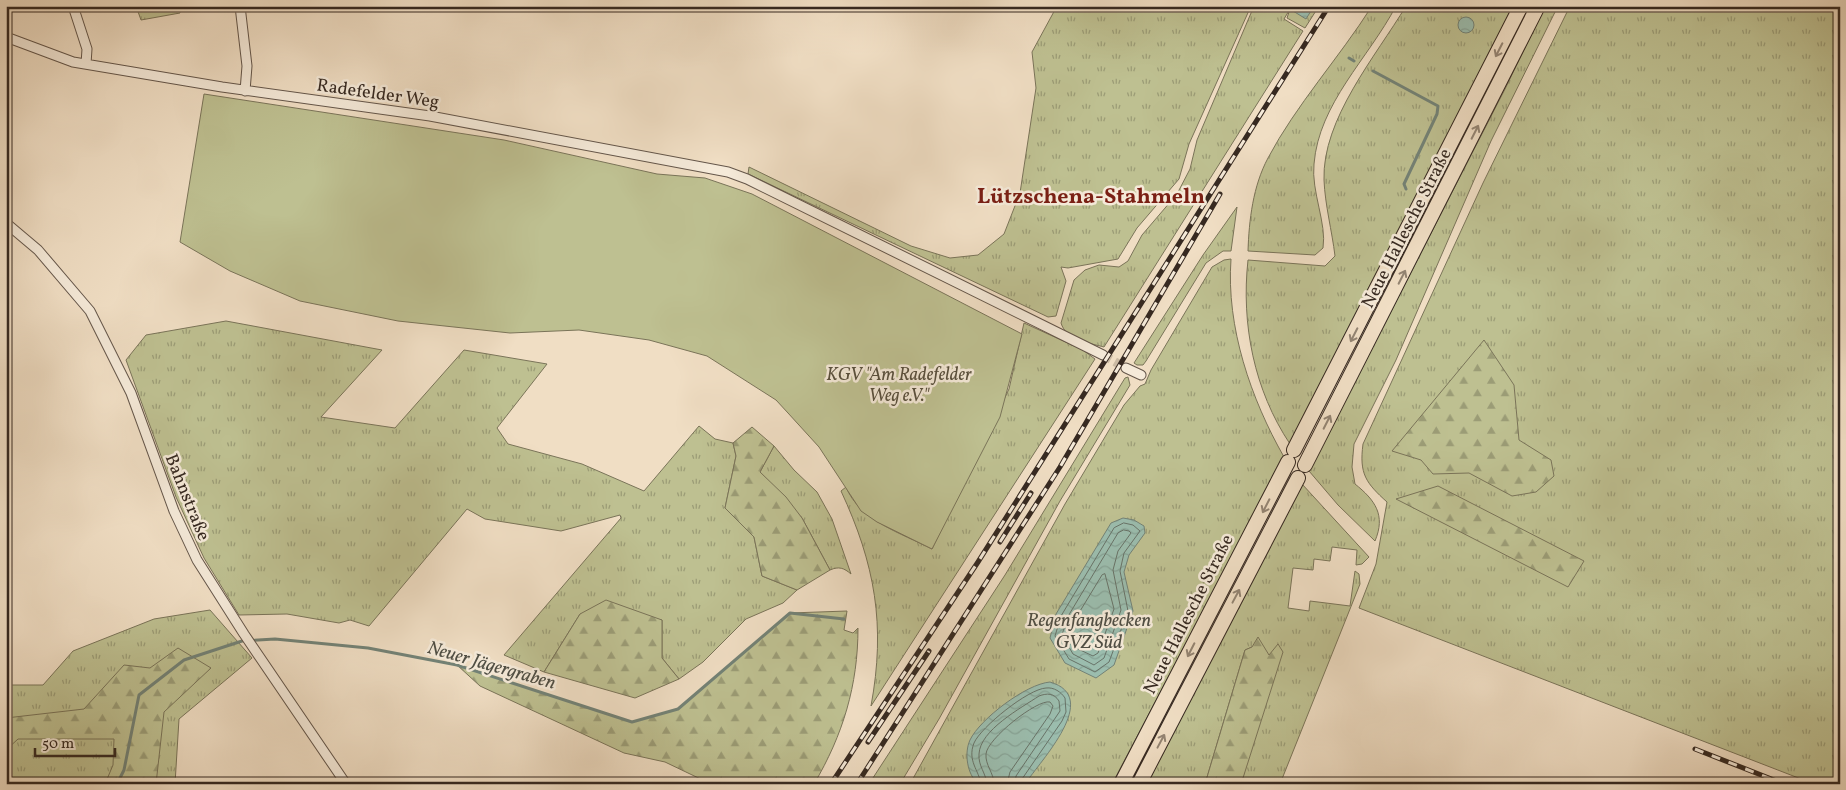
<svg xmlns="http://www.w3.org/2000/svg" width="1846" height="790" font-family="Vollkorn,serif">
<defs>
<pattern id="grass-tufts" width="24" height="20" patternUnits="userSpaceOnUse" patternTransform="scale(1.25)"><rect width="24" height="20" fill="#bec091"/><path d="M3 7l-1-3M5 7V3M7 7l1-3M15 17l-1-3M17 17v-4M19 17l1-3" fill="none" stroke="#9b9c76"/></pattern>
<pattern id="forest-firs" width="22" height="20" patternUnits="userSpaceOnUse" patternTransform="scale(1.25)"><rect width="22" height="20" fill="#bec091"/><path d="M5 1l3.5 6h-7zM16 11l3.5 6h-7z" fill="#9b9c76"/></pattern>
<pattern id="water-waves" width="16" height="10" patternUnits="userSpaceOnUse" patternTransform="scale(1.25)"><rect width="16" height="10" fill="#9bbdae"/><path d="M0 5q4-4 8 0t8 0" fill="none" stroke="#86a295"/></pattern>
</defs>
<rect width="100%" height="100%" fill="#f0dec4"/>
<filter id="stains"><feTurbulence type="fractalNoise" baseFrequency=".004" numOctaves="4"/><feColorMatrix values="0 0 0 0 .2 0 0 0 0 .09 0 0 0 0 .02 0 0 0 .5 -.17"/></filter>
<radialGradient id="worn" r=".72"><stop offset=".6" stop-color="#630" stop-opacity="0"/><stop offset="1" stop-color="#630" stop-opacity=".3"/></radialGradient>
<!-- grass -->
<path fill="url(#grass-tufts)" stroke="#7a7459" d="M136 6H179L180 13 141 20Z
M1057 6H1251L1189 144 1179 179 1137 228 1118 259 1068 268 1061 267 1066 281 1056 316 1048 317 748 174 749 167 911 246 950 258 978 255 1004 234 1020 193 1036 88 1032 52Z
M1254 6H1319L1305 28 1287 18 1290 9 1284 19 1303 31 1104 347C1089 343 1066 340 1061 323L1074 280 1085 270 1099 265 1119 267 1128 261 1142 235 1177 194 1190 169 1197 140Z
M1372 6H1396C1368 59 1319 103 1314 164 1311 191 1327 224 1323 248L1315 255 1248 251C1249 220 1253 186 1268 158 1296 105 1339 58 1372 6Z
M1406 6H1426L1427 10 1441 11 1445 6H1513L1290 444C1254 390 1241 324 1248 260L1325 266 1335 256C1332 231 1325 205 1324 180 1322 119 1376 56 1406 6Z
M1545 6H1558L1491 141 1396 360 1354 444 1352 467 1355 484C1375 500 1386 515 1375 541L1338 505 1309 471 1505 89Z
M1570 6H1840V784H1814L1359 608 1376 564 1387 502C1366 483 1359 474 1363 444L1483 183Z
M1237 207 1231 251H1223L1206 263 1146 361 1143 365H1137L1134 363 1203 255Z
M1231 259C1226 327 1251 399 1284 457L1112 784H910L1065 504 1124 405 1140 386 1145 384 1151 370 1212 267 1224 260Z
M226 321 382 350 321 417 395 428 464 350 547 364 497 428 508 444 582 464 644 491 699 426 715 439 733 443 736 456 725 508 754 537 762 576 797 590 783 603 746 619 703 662 679 679 662 658V620L580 614 544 672 504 655 621 518 620 515 561 531 485 519 467 509 369 626 350 620 339 623 287 614 239 615 204 558 176 497 126 360 146 335Z
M1024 323 1083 350 1095 359 871 706C886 625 875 564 841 491L846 487C860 521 901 533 932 549L1009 389Z
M1128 377 1130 385 1060 501 939 719 900 784H869L1005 575 1125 378Z
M774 446 794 470 817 492 832 519 851 574C844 568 839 566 830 570L802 518 760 472Z
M1302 484 1369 557 1362 564 1356 565 1357 550 1332 547 1330 561 1314 559 1313 570 1293 568 1288 608 1309 611 1310 601 1350 606 1355 571 1359 574 1360 584 1280 784H1228L1243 778 1269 655 1252 647 1245 650 1205 784H1147Z
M210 610 252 658 179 719 175 784H6V685H43L73 651 154 619Z"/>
<!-- forest -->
<path fill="url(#forest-firs)" stroke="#7a7459" d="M1484 340 1514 385 1519 440 1551 460 1554 476 1536 492 1512 496 1469 473 1433 474 1421 460 1392 451Z
M752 427 774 446 760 472 786 497 802 518 830 570 797 590 762 576 754 537 725 508 736 456 733 443Z
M1438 486 1584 561 1568 587 1396 499Z
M606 600 662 620V658L679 679 635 698 544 672 580 614Z
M847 611 844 630 853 633 858 628C858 685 843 735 814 784H711L665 762 624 753 480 686 457 665 632 722 678 709 790 613Z
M1258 637 1269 655 1278 644 1283 652 1243 778 1228 784H1205L1245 650 1252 647Z
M178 648 211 668 164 712 156 784H105L113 765 114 739H18L6 750V718L84 709 124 665 150 668Z"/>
<!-- garden -->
<path fill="#bec091" stroke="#7a7459" d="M204 94 504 140 657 174 705 178 752 194 1022 334 1000 417 932 549 877 522 861 511 819 447 788 413 776 400 707 356 649 340 579 330 510 333 398 321 300 301 230 271 180 242Z"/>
<!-- water -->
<path fill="url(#water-waves)" stroke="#738276" d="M1296 6H1314L1306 19 1293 11Z
M1458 25a8 8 0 1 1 16 0a8 8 0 1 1-16 0Z
M1123 518 1134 520 1144 526 1145 533 1129 555 1124 572 1133 611 1114 665 1096 678 1065 663 1050 638 1056 614 1111 523Z
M1050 682C1102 697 1041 760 1025 784H978C967 774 964 753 970 740 980 719 1026 684 1050 682Z"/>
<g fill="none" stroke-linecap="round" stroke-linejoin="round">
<!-- shore -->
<path stroke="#687368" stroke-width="1" d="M1124 523 1133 525 1140 531 1124 553 1120 571 1128 611 1109 662 1095 672 1069 659 1055 636 1061 616 1114 528Z
M1124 530 1129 531 1131 533 1118 551 1113 570 1121 610 1104 658 1094 665 1073 654 1062 635 1067 618 1118 533Z
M1105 574 1114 609 1098 653 1093 656 1078 649 1070 634 1074 621 1102 575Z
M981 784C979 770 967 761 974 743 981 727 1028 689 1046 688 1054 687 1061 692 1065 698L1066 712 1062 721 1022 779 1021 784
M987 784C986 773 978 766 979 754 980 730 1021 708 1039 696 1047 693 1054 693 1059 701L1060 711 1016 776 1015 784
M994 784C994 773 985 765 986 754 987 739 1037 699 1050 702L1053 706 1050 714 1010 772 1007 784"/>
<!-- stream -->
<path stroke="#738276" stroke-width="3" d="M1349 58 1354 61
M1373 71 1438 106 1437 114 1404 184 1406 189
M117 784 124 770 139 695 184 660 242 641 275 639 368 648 457 665 632 722 678 709 790 613 844 619"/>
<!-- street-tunnel -->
<path stroke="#cbbaa3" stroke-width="9" stroke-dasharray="9 4.5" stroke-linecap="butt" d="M1103 355 1126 368"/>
<defs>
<path id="street" d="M73 6 87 49 86 64
M240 6 247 66 245 91
M6 37 73 62 222 87 430 116 728 172 747 179 1103 355
M6 223 38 250 90 311 131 393 174 511 197 560 244 634 346 784
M1126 368 1141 375"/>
<path id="primary" d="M1294 450 1521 6
M1305 465 1538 6
M1121 784 1288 462
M1139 784 1298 478"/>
</defs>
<!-- street casing -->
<use href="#street" stroke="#64564a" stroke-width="11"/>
<!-- primary casing -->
<use href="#primary" stroke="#362921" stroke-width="16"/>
<!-- street -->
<use href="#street" stroke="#f5ead9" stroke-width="9"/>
<!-- primary -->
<use href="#primary" stroke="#f0dec4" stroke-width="14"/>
<defs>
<path id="rail" d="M1000 542 1031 493
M868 742 929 651
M1695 749 1784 784
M831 784 978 562 1329 6
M857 784 1060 467 1220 194"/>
</defs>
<!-- rail casing -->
<use href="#rail" stroke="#362921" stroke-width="5"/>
<!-- rail -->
<use href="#rail" stroke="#f5ead9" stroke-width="3" stroke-dasharray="9" stroke-linecap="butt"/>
</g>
<!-- one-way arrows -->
<defs><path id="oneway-shaft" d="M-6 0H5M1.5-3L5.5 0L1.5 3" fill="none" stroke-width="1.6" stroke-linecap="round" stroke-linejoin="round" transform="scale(1.25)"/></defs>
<g stroke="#938472">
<use href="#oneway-shaft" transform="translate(1499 50) rotate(117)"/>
<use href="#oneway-shaft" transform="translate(1475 132) rotate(-63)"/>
<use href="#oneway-shaft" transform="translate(1402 277) rotate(-63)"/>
<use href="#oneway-shaft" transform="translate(1354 335) rotate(117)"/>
<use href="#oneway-shaft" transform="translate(1327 422) rotate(-63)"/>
<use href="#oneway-shaft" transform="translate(1266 506) rotate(117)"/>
<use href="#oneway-shaft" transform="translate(1236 596) rotate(-62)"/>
<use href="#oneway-shaft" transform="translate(1191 650) rotate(117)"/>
<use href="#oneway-shaft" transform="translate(1161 741) rotate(-62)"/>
</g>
<g text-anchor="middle" stroke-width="5" stroke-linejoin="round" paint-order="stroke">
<!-- street labels -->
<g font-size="18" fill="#362921" stroke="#f5ead9">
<text transform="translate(378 93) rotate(8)" y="6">Radefelder Weg</text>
<text transform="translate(1406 228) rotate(-63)" y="6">Neue Hallesche Straße</text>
<text transform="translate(188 497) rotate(68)" y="6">Bahnstraße</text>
<text transform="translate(1188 614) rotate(-63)" y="6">Neue Hallesche Straße</text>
</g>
<!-- park labels -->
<g font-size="18" font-style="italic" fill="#584f3d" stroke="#f5ead9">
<text x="899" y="380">KGV "Am Radefelder<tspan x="899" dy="21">Weg e.V."</tspan></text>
</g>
<!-- water labels -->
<g font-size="19" font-style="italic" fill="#4f4e44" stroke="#f5ead9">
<text x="1089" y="626">Regenfangbecken<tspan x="1089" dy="22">GVZ Süd</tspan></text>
<text transform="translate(492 664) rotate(16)" y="7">Neuer Jägergraben</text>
</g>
<!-- district labels -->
<g font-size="22" font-weight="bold" fill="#7a1f14" stroke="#f5ead9">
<text x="1091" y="203">Lützschena-Stahmeln</text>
</g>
</g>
<!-- margin -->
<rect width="1846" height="790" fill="none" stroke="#f0dec4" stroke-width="25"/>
<rect x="8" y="8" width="1831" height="775" fill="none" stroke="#362921" stroke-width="2.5"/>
<rect x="12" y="12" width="1821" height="765" fill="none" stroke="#362921"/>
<!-- scale -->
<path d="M35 748v8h80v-8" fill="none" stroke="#362921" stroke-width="2.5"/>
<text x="42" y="748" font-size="15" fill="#362921" stroke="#f5ead9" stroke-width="4" paint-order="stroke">50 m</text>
<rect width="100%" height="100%" filter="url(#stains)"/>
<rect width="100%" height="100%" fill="url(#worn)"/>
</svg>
